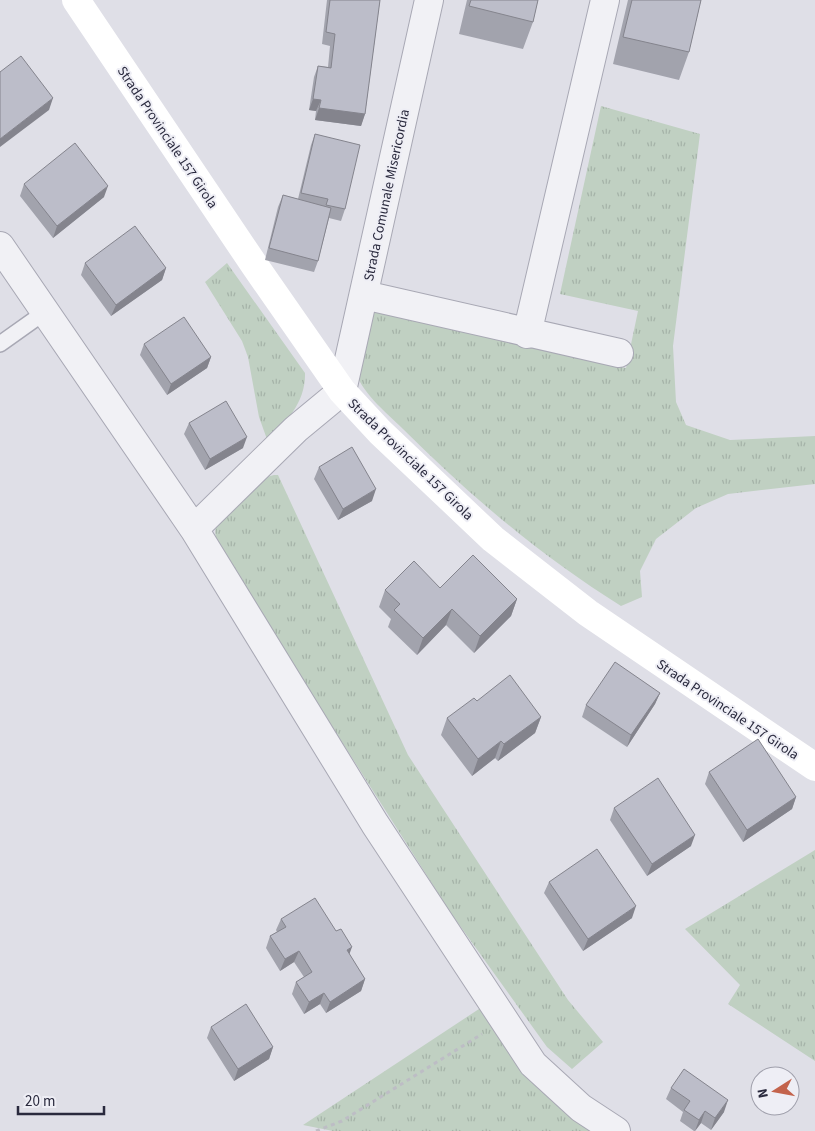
<svg xmlns="http://www.w3.org/2000/svg" width="815" height="1131" font-family="'Source Sans 3',sans-serif">
<defs>
<pattern id="grass-tufts" width="24" height="20" patternUnits="userSpaceOnUse" patternTransform="scale(1.25)"><rect width="24" height="20" fill="#c0d0c2"/><path d="M3 7l-1-3M5 7V3M7 7l1-3M15 17l-1-3M17 17v-4M19 17l1-3" fill="none" stroke="#a5b3a8"/></pattern>
</defs>
<rect width="100%" height="100%" fill="#dfdfe7"/>
<!-- grass -->
<path fill="url(#grass-tufts)" d="M601 106 700 134 673 346 676 402 686 425 730 440 815 436V484L728 494 696 508 656 539 640 571 642 597 621 606C541 556 469 495 403 429 385 411 360 392 354 367 352 357 362 319 365 307L626 368 638 311 560 294Z
M227 263 305 373C306 402 286 422 268 442L259 417 248 357 242 341 205 282Z
M274 475H278L408 755 568 1000 603 1042 572 1069 547 1047 450 912 225 558C219 545 211 535 218 522L267 477Z
M815 850V1061L728 1004 740 985 685 929Z
M482 1007 604 1131H333L303 1125Z"/>
<g fill="none" stroke-linecap="round" stroke-linejoin="round">
<defs>
<path id="service" d="M0 344 45 312"/>
<path id="minor" d="M0 246 194 529 375 824 533 1064 581 1108 616 1131
M364 295 619 353
M527 334 605 0
M194 529 296 429 342 391 429 0"/>
</defs>
<!-- service casing -->
<use href="#service" stroke="#a8a8b4" stroke-width="18"/>
<!-- minor casing -->
<use href="#minor" stroke="#a8a8b4" stroke-width="30"/>
<!-- path -->
<path stroke="#bdbdc5" stroke-width="3" stroke-dasharray="4 4" stroke-linecap="butt" d="M316 1131 342 1121 482 1034"/>
<!-- service -->
<use href="#service" stroke="#f1f1f5" stroke-width="15"/>
<!-- minor -->
<use href="#minor" stroke="#f1f1f5" stroke-width="28"/>
<!-- secondary -->
<path stroke="#fff" stroke-width="28" d="M76 0 255 266 342 391 380 432 493 539 588 613 815 767"/>
</g>
<!-- wall -->
<path fill="#a2a3ad" d="M327 0H380L365 114 361 126 315 120 316 111 309 110 314 77 318 66 328 67 330 46 322 44Z
M467 0H538L533 22 523 49 459 34Z
M628 0H701L689 52 679 80 613 64Z
M315 134 345 209 341 221 329 218 318 261 314 272 265 260 278 207 283 195 298 199 311 145Z
M24 184 104 197 53 238 20 196Z
M85 263 166 268 162 280 111 316 81 275Z
M144 344 211 357 207 368 167 395 140 355Z
M189 423 243 448 205 470 184 434Z
M319 467 372 501 338 520 314 479Z
M440 588 517 599 511 616 474 653 446 625 417 655 388 627 391 619 379 607 385 590Z
M660 693 655 704 627 747 582 717 586 705Z
M477 701 541 717 535 733 498 761 495 758 472 776 441 735 447 718Z
M709 772 796 797 792 809 743 842 705 784Z
M614 808 691 846 647 876 610 820Z
M549 882 632 918 583 951 544 893Z
M281 919 349 954 365 979 361 991 326 1013 320 1004 304 1014 292 994 296 982 304 977 294 962 280 971 266 948 270 936 277 932 276 930Z
M211 1027 273 1047 269 1059 234 1081 207 1038Z
M671 1088 724 1112 711 1130 701 1123 695 1131H694L680 1121 683 1112 666 1099Z"/>
<!-- shaded-wall -->
<path fill="#84848d" d="M53 98 49 110 0 147V139Z
M313 99 321 100 316 111 309 110Z
M319 108 365 114 361 126 315 120Z
M108 186 104 197 53 238 57 226Z
M166 268 162 280 111 316 116 305Z
M211 357 207 368 167 395 171 384Z
M247 437 243 448 205 470 210 459Z
M376 489 372 501 338 520 343 509Z
M517 599 511 616 474 653 480 636Z
M452 609 446 625 417 655 423 638Z
M660 693 655 704 627 747 631 735Z
M541 717 535 733 498 761 504 744Z
M501 741 495 758 472 776 478 759Z
M796 797 792 809 743 842 747 830Z
M695 835 691 846 647 876 652 864Z
M636 906 632 918 583 951 588 939Z
M352 947 348 958 347 950Z
M299 951 294 962 280 971 285 959Z
M365 979 361 991 326 1013 330 1002Z
M324 993 320 1004 304 1014 309 1002Z
M273 1047 269 1059 234 1081 238 1069Z
M728 1100 724 1112 711 1130 715 1118Z
M705 1111 701 1123 695 1131 699 1120Z"/>
<!-- building -->
<path fill="#bcbdc9" stroke="#84848d" d="M330 0H380L365 114 319 108 321 100 313 99 318 66 331 68 335 34 326 32Z
M471 0H538L533 22 469 6Z
M632 0H701L689 52 623 37Z
M21 56 53 98 0 139V72Z
M315 134 360 145 345 209 326 205 328 199 301 193Z
M75 143 108 186 57 226 24 184Z
M283 195 331 208 318 261 269 248Z
M135 226 166 268 116 305 85 263Z
M184 317 211 357 171 384 144 344Z
M226 401 247 437 210 459 189 423Z
M352 447 376 489 343 509 319 467Z
M473 555 517 599 480 636 452 609 423 638 394 610 400 604 385 590 414 561 440 588Z
M615 662 660 693 631 735 586 705Z
M510 675 541 717 504 744 501 741 478 759 447 718 474 698 477 701Z
M758 739 796 797 747 830 709 772Z
M658 778 695 835 652 864 614 808Z
M597 849 636 906 588 939 549 882Z
M315 898 336 931 341 929 352 947 347 950 365 979 330 1002 324 993 309 1002 296 982 312 972 299 951 285 959 270 936 286 927 281 919Z
M246 1004 273 1047 238 1069 211 1027Z
M684 1069 728 1100 715 1118 705 1111 699 1120 684 1110 690 1101 671 1088Z"/>
<g text-anchor="middle" stroke-width="4" stroke-linejoin="round" paint-order="stroke">
<!-- street labels -->
<g font-size="14" fill="#29293d" stroke="#eeeef5">
<text transform="translate(168 137) rotate(56)" y="5">Strada Provinciale 157 Girola</text>
<text transform="translate(386 195) rotate(-78)" y="5">Strada Comunale Misericordia</text>
<text transform="translate(411 459) rotate(44)" y="5">Strada Provinciale 157 Girola</text>
<text transform="translate(728 709) rotate(34)" y="5">Strada Provinciale 157 Girola</text>
</g>
</g>
<!-- north arrow -->
<g transform="translate(775 1091) rotate(259)"><circle r="24" fill="#eeeef5" stroke="#9f9fab"/>
<path d="M0-4L9 19L0 12L-9 19Z" fill="#c3634c"/>
<text y="-8" font-size="14" font-weight="bold" text-anchor="middle" fill="#29293d">N</text>
</g>
<!-- scale -->
<path d="M18 1106v8h86v-8" fill="none" stroke="#29293d" stroke-width="2.5"/>
<text x="25" y="1106" font-size="15" fill="#29293d" stroke="#eeeef5" stroke-width="4" paint-order="stroke">20 m</text>
</svg>
